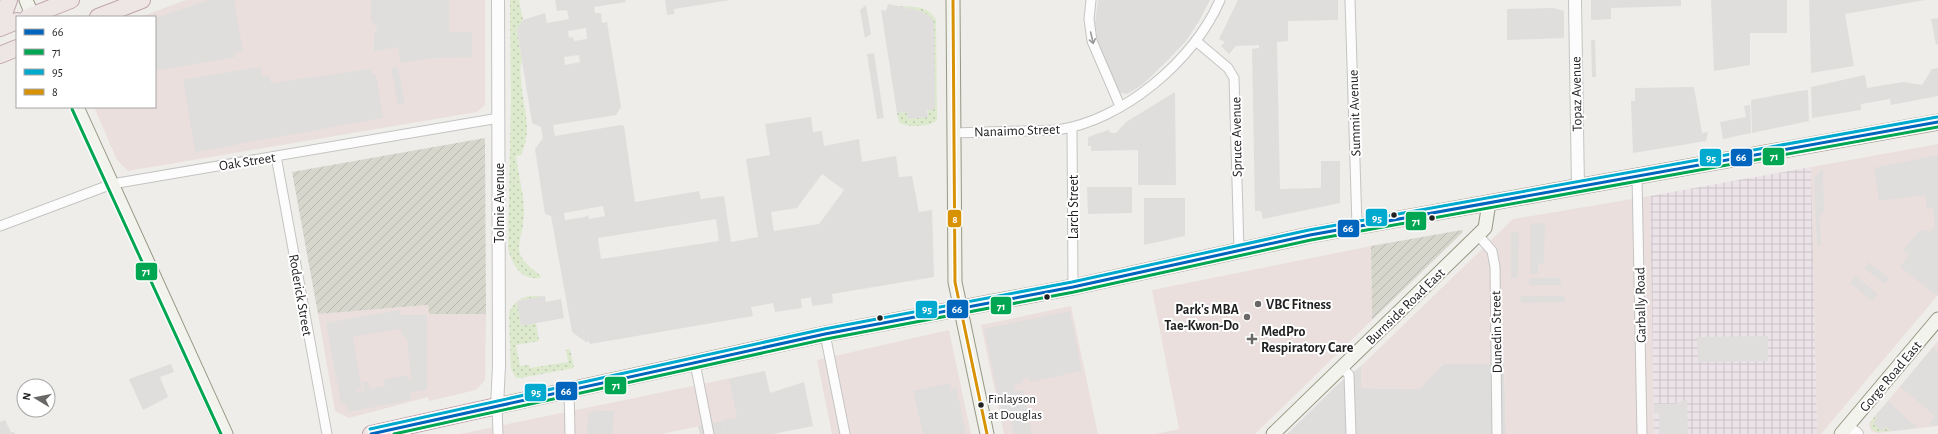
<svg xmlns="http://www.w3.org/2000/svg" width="1938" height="434" font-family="'Alegreya Sans',sans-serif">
<defs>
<pattern id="industrial-grid" width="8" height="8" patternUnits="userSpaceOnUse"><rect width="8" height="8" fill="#ebe3e8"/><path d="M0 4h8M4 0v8" fill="none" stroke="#c9c2c7"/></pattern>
<pattern id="construction-furrows" width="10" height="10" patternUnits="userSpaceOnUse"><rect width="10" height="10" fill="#d7d6cc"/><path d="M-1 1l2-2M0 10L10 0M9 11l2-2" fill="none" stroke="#b8b7af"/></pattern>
<pattern id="grass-dots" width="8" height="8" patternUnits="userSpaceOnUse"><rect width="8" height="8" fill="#dce9cc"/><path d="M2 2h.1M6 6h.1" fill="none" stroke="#bcc8af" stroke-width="1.8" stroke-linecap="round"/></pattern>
</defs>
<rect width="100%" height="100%" fill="#eeedea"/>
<!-- residential -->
<path fill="#dedddb" d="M1098 0H1210L1199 21 1186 41 1164 64 1142 85 1127 94 1121 93 1117 90 1098 41 1095 23Z
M1443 364H1504L1506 434H1287L1337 385 1361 366V388L1419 389Z
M721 420 724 434H700L698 426Z"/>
<!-- commercial -->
<path fill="#ebdfdd" d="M186 0H485V105L477 112 128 171 117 160 94 107H155V17H140Z
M1938 144V295L1821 434H1817L1811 167Z
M1650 196 1654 434H1506L1504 364H1443L1419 389 1361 388V366L1513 219Z
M1371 246 1372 320 1255 434H1155L1179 429 1152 290Z
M428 305 429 314H486L485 380 476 390 429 401 428 397 349 418 335 411 318 314Z
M1071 306 1098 434H1004L981 325Z
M949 330 971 434H832L817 360Z
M1938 341V426L1877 433 1871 431 1869 425 1871 421Z
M765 371 763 413 661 434H460Z"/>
<!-- industrial -->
<path fill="url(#industrial-grid)" d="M1811 167 1817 434H1654L1650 196Z"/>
<!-- construction -->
<path fill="url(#construction-furrows)" d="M485 138 486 314H429L428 305 318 314 292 172Z
M1462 230 1463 232 1372 320 1371 246Z"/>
<!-- grass -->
<path fill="url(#grass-dots)" d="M510 0H519L523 20 517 29 522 62C519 68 521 75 521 81 523 108 533 129 521 155L516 156C518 174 524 194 524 211 524 246 505 250 541 276L540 278C520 280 512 264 508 248L511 101Z
M897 6C912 7 929 5 936 20L937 120C932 127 905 128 899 122L897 113 907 112 908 119 928 117 921 11Z
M529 296H545L517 301 521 326 536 323 539 341 516 345 520 366 529 365 530 368 568 362 566 350 570 349 574 368 520 378H516L511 369 509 313C513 303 519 299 529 296Z
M1875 416 1882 431 1885 427 1892 431 1877 432 1872 430 1870 423Z"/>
<!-- parking -->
<path fill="#dfdedd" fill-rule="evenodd" d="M209 0H234L243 51 235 53 236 57 155 71V18Z
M371 0H449V32H472V57L434 58 401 63 398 47 374 51V34L377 31V28L371 21Z
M555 0H625L626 2 594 7 595 13H601L602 23 607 22 621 107 616 115 553 125 555 136 621 125 624 126 635 202 699 191 701 199 724 196 731 242 758 237 746 159 770 155 765 124 811 117 813 132 822 131 824 146 859 139 862 162 896 156 899 177 912 176 919 212 932 210 934 277 832 294 833 303 812 306 811 297 801 299 802 308 775 312 773 303 751 307 753 316 590 344 589 341 586 342 572 332 551 216 545 214 535 149 543 138 541 127 532 123 517 29 523 20 545 13 547 23 569 19 567 10 557 11ZM586 28 587 39 574 41 573 37 569 38 568 31ZM579 55 580 62 565 65 564 57ZM822 174 844 190 819 224 774 231 771 212 797 208ZM603 206 605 216 589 219 588 215 585 217 565 220 564 213ZM716 219 719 241 601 259 598 238Z
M665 0H730L674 9V14L667 15Z
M1238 0H1338V20L1288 21V41L1277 42 1280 189 1321 188V161H1340V203L1263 219 1261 211H1255L1252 49 1259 48V45L1236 46 1229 54 1221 46 1225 42 1219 39Z
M1591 0H1681V6L1611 8V19L1591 20Z
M1711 0H1787V33H1750V65L1714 71Z
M1809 0H1925L1845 14 1854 66 1811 73Z
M888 4 921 11 930 16 933 21 934 26 935 107 933 110H927L928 117 908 119 907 112 897 113 881 10 886 11Z
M866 5 871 34 865 38 860 10Z
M1553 8 1564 11V38L1507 40V9Z
M1938 18V44L1936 45 1931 19Z
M1591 40H1595L1596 77H1592Z
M874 53 884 118 877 119 867 54Z
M261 67 262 77 270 76 271 83 371 69 372 74H376L383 118 195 152 183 80Z
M398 67 405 104 398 105 391 68Z
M1938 68V96L1891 105 1890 99 1861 104V110L1812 118 1811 87 1865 75 1867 88 1903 82 1922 85 1932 69Z
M1694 87 1702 133 1708 132 1706 141 1633 153 1631 101H1635V88Z
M1808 90 1809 121 1752 133 1751 100 1799 91Z
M1175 92 1176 185H1138V150L1091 151V146H1088V137L1108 130 1111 133H1116L1126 122Z
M1750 105 1751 133 1723 139 1720 122 1746 117 1744 106Z
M1938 155V292L1936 295 1900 267 1909 255 1903 250 1920 230 1922 231 1925 229 1929 232 1935 227 1933 208 1927 209 1925 195 1879 201 1874 168Z
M1823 168 1824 212 1817 219H1820L1821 245 1817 246 1814 178Z
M1087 187H1132V213L1088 214Z
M1144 198H1185V236L1144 245Z
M1545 223 1544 263 1538 264V274H1530V224Z
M1519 232 1518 278H1511V233Z
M1868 262 1889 278 1885 284 1864 268Z
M1856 276 1878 294 1872 301 1850 283Z
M1529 278H1561V285H1529Z
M545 296 546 302 561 299 564 318 521 326 517 301Z
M1520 296H1565V302L1521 303Z
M400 310V315H427V390L410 393 411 400 348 412 347 404H341L326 323ZM401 329 402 335 407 339 411 380 409 381 408 375 384 379 385 386 370 389 368 382H363L364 390 356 392V390L362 389 353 337Z
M1070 311 1082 371 1030 382 1028 377 1023 379V383L1014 385 1015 391 1023 390 1032 434H1014L1009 413 1002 415 984 329Z
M1768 336V361L1698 362 1697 337Z
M1933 347 1938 351V425L1930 426 1929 423 1935 416 1900 387Z
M171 364 174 372 160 377 168 397 143 410 129 379Z
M765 371 770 393 804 382 813 426 773 434H724L721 420 737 417 729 379Z
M950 383 951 391 956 386 966 434H923L913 391Z
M1687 399 1688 434H1659V413H1654V404H1671L1672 405Z
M1888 401 1913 424H1916V428L1892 431 1885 427 1882 431 1873 423 1877 418 1875 416Z
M596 411H614L613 434H587L588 413Z
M5 420 11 432H14L15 434H0V422Z"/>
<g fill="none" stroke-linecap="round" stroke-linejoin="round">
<defs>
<path id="minor" d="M1091 0 1089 19 1092 41 1120 106
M1350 0 1357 226
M1196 41 1228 68 1234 78 1239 250
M1072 128 1073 287
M953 133 1057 130C1122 121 1194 61 1220 0
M276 156 327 434
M1637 176 1642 434
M0 226 112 184 499 118
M1478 235 1492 251 1495 267 1497 434
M825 334 845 434
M695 363 709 434
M1342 367 1349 375 1351 434
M569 389 570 434
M497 406 498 434"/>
<path id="tertiary" d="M1575 0 1578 188
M497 406 499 366 498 0
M1847 427 1857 434"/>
<path id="secondary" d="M26 0 33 17
M953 0 955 282 987 434
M77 107 226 434
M1273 434 1481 232 1485 228 1489 203
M1841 434 1938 319"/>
<path id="primary" d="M497 406 825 334 1073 287 1310 235 1938 122"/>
<path id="trunk" d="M28 17 71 0
M98 17 142 0
M0 19 3 17 9 0
M0 28 17 21
M0 55 17 48
M371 434 497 406"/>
</defs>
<!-- minor casing -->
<use href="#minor" stroke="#c4c4c2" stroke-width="11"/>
<!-- tertiary casing -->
<use href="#tertiary" stroke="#c4c4c2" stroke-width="14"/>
<!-- secondary casing -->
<use href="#secondary" stroke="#979883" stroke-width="15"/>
<!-- primary casing -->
<use href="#primary" stroke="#a39988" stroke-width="17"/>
<!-- trunk casing -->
<use href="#trunk" stroke="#c1a3ad" stroke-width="18"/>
<!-- minor -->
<use href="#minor" stroke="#fcfcfc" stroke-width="9"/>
<!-- tertiary -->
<use href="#tertiary" stroke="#fcfcfc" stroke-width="12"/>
<!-- secondary -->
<use href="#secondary" stroke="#f3f3ed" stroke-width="13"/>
<!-- primary -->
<use href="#primary" stroke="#f1ece7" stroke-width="15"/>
<!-- trunk -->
<use href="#trunk" stroke="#eee6e4" stroke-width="16"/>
<defs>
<path id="bus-1" d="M371 434 825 334 1073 287 1310 235 1938 122"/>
<path id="bus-2" d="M72 109 221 434
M394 434 826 339 1074 292 1311 240 1938 127"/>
<path id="bus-3" d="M370 429 824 329 1072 282 1309 230 1937 117"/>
<path id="bus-4" d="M953 0 955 282 987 434"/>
</defs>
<!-- bus-1 casing -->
<use href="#bus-1" stroke="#fff" stroke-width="6"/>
<!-- bus-2 casing -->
<use href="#bus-2" stroke="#fff" stroke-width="6"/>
<!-- bus-3 casing -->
<use href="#bus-3" stroke="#fff" stroke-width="6"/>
<!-- bus-4 casing -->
<use href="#bus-4" stroke="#fff" stroke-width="6"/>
<!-- bus-1 -->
<use href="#bus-1" stroke="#0065bd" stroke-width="3"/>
<!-- bus-2 -->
<use href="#bus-2" stroke="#00a651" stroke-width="3"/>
<!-- bus-3 -->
<use href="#bus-3" stroke="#00a9ce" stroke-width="3"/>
<!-- bus-4 -->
<use href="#bus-4" stroke="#d79205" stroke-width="3"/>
</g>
<!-- one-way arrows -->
<defs><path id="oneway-shaft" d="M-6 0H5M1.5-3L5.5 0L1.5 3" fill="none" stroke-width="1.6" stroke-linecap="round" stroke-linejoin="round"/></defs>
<use stroke="#999" href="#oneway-shaft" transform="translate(1092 38) rotate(77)"/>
<!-- markers -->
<g fill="#212121" stroke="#fff" stroke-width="1.5">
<circle cx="1394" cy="215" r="3.5"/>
<circle cx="1432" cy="218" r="3.5"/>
<circle cx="1047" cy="297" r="3.5"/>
<circle cx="880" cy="318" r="3.5"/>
<circle cx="981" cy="405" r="3.5"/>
</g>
<g fill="#696867" stroke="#fff" stroke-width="1.5">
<circle cx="1258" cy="304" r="4"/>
<circle cx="1247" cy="317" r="4"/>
<path d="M1250 333h4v4h4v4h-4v4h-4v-4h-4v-4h4z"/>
</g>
<g text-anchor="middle" stroke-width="4" stroke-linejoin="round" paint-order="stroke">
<!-- bus labels -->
<g font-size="13" fill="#212121" stroke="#fff" text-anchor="start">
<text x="988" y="403">Finlayson<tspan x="988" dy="16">at Douglas</tspan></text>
</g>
<!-- street labels -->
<g font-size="14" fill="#212121" stroke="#fff">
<text transform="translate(1576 94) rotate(-91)" y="5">Topaz Avenue</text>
<text transform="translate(1354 113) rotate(-92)" y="5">Summit Avenue</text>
<text transform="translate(1017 130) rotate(-2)" y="5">Nanaimo Street</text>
<text transform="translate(1236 137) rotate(-91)" y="5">Spruce Avenue</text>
<text transform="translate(247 161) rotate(-9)" y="5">Oak Street</text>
<text transform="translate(499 203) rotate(-90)" y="5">Tolmie Avenue</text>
<text transform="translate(1073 207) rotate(-90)" y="5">Larch Street</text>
<text transform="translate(301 295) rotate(80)" y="5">Roderick Street</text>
<text transform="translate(1640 305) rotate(-91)" y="5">Garbally Road</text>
<text transform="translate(1405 306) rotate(-44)" y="5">Burnside Road East</text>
<text transform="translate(1496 332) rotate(-91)" y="5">Dunedin Street</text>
<text transform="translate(1890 376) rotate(-50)" y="5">Gorge Road East</text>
</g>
<!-- poi labels -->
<g font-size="14" font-weight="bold" fill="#212121" stroke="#fff" text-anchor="start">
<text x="1266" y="309">VBC Fitness</text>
<text x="1239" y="314" text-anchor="end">Park's MBA<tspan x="1239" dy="16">Tae-Kwon-Do</tspan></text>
<text x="1261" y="336">MedPro<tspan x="1261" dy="16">Respiratory Care</tspan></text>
</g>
</g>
<g stroke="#fff" stroke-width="1.5">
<rect x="1762" y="147" width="23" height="19" rx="4" fill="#00a651"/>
<rect x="1730" y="148" width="23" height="19" rx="4" fill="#0065bd"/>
<rect x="1699" y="148" width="23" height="19" rx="4" fill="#00a9ce"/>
<rect x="1365" y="208" width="23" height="19" rx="4" fill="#00a9ce"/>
<rect x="947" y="209" width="15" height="19" rx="4" fill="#d79205"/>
<rect x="1405" y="211" width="22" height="20" rx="4" fill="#00a651"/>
<rect x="1337" y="219" width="23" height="19" rx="4" fill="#0065bd"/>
<rect x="135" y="262" width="23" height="19" rx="4" fill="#00a651"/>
<rect x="990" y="296" width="22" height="19" rx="4" fill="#00a651"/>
<rect x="946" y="299" width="23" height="20" rx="4" fill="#0065bd"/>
<rect x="915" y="300" width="23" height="19" rx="4" fill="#00a9ce"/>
<rect x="604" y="376" width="23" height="19" rx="4" fill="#00a651"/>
<rect x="555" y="381" width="23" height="20" rx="4" fill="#0065bd"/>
<rect x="524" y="383" width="23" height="19" rx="4" fill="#00a9ce"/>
</g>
<g font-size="11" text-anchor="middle" font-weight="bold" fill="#fff">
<text x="1774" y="160">71</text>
<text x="1741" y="161">66</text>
<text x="1711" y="162">95</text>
<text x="1377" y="222">95</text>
<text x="955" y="223">8</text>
<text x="1416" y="225">71</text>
<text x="1348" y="232">66</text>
<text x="146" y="275">71</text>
<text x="1001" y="310">71</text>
<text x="957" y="313">66</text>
<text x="927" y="313">95</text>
<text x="616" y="389">71</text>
<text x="566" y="395">66</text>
<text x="536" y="396">95</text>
</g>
<!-- legend -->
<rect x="16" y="16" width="140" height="92" fill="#ffffff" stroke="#a6a6a6"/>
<rect x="24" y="29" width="20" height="6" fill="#0065bd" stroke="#a6a6a6"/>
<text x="52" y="36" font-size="12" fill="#212121">66</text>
<rect x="24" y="49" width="20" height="6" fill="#00a651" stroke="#a6a6a6"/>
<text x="52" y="56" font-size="12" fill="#212121">71</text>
<rect x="24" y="69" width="20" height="6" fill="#00a9ce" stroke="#a6a6a6"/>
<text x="52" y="76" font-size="12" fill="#212121">95</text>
<rect x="24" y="89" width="20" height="6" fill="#d79205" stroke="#a6a6a6"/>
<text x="52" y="96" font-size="12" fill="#212121">8</text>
<!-- north arrow -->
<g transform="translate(36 398) rotate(280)"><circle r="19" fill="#ffffff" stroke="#a6a6a6"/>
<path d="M0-3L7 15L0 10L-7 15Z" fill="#696867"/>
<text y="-6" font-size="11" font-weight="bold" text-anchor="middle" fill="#212121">N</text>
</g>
</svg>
